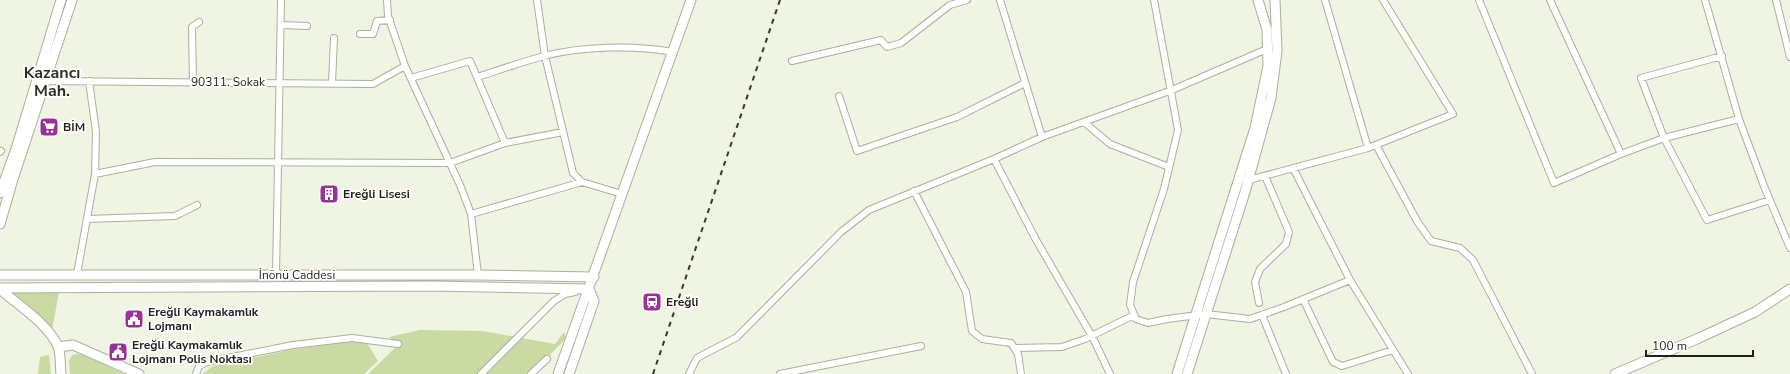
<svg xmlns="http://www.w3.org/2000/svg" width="1790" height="374" font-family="'Nunito Sans',sans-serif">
<rect width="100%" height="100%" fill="#eff5e2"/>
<!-- green -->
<path fill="#c9daa3" d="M60 287 51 335 0 289Z
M420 330 483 331 555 344 564 332 566 338 532 374H368L398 345 389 337Z
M351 341 367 343 378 361 364 374H202L213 366 290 350Z
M77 354 83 355 124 374H70L69 361 72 355Z
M49 355 51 374H38L40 357Z"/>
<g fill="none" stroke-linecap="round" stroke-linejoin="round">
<defs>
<path id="street" d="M387 0 388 16 405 66 460 185 471 214 478 275
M537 0 545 56 573 173 582 182 622 194
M1000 0 1042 137
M1154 0 1178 130 1164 189 1133 282 1130 305 1136 319 1148 323 1167 319 1206 314 1250 319 1284 307 1350 280
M1325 0 1368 148
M1479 0 1554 183 1621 154 1664 138 1739 119
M1550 0 1621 154
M1705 0 1739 119 1764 186 1790 248
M1776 0 1790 57
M281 25 307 26
M360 34H373L377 21 390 20
M1722 56 1641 78 1664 138 1707 220 1770 200
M792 61 881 40 887 47 901 43 950 5 967 0
M477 77C499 70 522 62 544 56 583 46 634 45 673 52
M411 78 470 61 505 143
M45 81 373 84 405 66
M193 82 192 27 199 22
M332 83 334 38
M839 96 857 151 957 117 1025 83
M1084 122 1110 144 1169 167
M1376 145 1417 221 1431 241 1460 248 1473 260 1532 374
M0 152 1 151
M994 159 1035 238 1093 338 1110 374
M1293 168 1350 280 1408 374
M95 174 155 162 450 163 505 143 563 132
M1245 181 1368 148 1453 114 1383 0
M914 191 966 292 972 331 982 339 1011 343 1018 354 1021 374
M471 214 582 182
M87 219 175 216 197 205
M77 274 95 174 96 132 89 81
M276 275 281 0
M1303 299 1333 362 1342 366 1393 350
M1259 303 1255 282 1260 269 1286 244 1289 232 1265 176
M1262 315 1286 374
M1016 348 1062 347 1085 339 1134 315
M196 374 199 366 207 362 293 345 352 338 398 344
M481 374 554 301 565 294 575 292
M531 374 547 359
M689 374 697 358 737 337 841 232 869 210 994 159 1042 137 1172 90 1267 49
M780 374 921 346"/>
<path id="secondary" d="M0 193 16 149 61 0
M0 224 13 179 72 0
M0 275H478L594 277
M0 288 433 286 589 289
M0 289C19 306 47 323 58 346 61 354 60 366 61 374
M58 347 73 345 139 374
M558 374 691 0
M569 374 594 301 589 289
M1177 374 1255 128 1268 66 1267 30 1258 0
M1187 374 1245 192 1271 98 1277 51 1275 0
M1615 374 1699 338 1755 312 1790 289"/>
</defs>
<!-- street casing -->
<use href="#street" stroke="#aab09e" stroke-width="8"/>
<!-- secondary casing -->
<use href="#secondary" stroke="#aab09e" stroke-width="11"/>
<!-- street -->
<use href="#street" stroke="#fff" stroke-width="6"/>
<!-- secondary -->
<use href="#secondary" stroke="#fff" stroke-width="9"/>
<!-- rail -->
<path stroke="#363930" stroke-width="2" stroke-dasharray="5 5" stroke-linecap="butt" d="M653 374 780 0"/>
</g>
<!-- icons -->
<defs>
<symbol id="supermarket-square" viewBox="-11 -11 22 22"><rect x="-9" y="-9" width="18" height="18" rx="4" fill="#983297" stroke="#fff"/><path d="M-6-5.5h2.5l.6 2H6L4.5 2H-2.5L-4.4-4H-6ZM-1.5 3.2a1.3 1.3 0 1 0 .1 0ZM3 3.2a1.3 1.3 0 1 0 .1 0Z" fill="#fff"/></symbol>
<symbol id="building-square" viewBox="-11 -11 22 22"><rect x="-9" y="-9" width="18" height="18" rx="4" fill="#983297" stroke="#fff"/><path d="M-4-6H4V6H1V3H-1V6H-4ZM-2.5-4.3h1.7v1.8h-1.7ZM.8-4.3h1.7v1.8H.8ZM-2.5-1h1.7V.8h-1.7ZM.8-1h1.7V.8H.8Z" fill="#fff"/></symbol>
<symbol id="station-square" viewBox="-11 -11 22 22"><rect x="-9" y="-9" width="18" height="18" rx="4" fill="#983297" stroke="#fff"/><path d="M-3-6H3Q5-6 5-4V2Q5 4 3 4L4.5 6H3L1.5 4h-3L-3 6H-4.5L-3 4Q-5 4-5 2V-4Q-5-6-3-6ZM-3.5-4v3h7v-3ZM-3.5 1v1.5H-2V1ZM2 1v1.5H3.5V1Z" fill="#fff"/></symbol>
<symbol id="civic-square" viewBox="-11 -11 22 22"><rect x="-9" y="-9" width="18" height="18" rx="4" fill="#983297" stroke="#fff"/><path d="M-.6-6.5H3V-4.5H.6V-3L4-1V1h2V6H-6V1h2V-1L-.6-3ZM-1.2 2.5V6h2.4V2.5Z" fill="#fff"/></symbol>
</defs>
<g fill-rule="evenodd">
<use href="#supermarket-square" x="38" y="116" width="22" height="22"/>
<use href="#building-square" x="318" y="183" width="22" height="22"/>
<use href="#station-square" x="641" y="291" width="22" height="22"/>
<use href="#civic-square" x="123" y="308" width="22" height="22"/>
<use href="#civic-square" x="107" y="341" width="22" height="22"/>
</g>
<g text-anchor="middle" stroke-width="3.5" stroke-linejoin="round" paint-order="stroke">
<!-- street labels -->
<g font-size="12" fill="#1f211a" stroke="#fff">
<text x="228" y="86">90311. Sokak</text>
<text x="297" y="279">İnönü Caddesi</text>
</g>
<!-- poi labels -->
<g font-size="12" font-weight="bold" fill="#1f211a" stroke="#fff" text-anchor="start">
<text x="63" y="131">BİM</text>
<text x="343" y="198">Ereğli Lisesi</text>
<text x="666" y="306">Ereğli</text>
<text x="148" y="316">Ereğli Kaymakamlık<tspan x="148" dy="14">Lojmanı</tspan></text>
<text x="132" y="349">Ereğli Kaymakamlık<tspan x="132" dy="14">Lojmanı Polis Noktası</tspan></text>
</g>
<!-- district labels -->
<g font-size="16" font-weight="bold" fill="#2c3021" stroke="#fff">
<text x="52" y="78">Kazancı<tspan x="52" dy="18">Mah.</tspan></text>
</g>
</g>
<!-- scale -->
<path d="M1646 350v6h107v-6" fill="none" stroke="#1f211a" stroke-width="2"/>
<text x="1652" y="350" font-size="12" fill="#1f211a" stroke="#ffffff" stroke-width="3" paint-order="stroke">100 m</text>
</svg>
